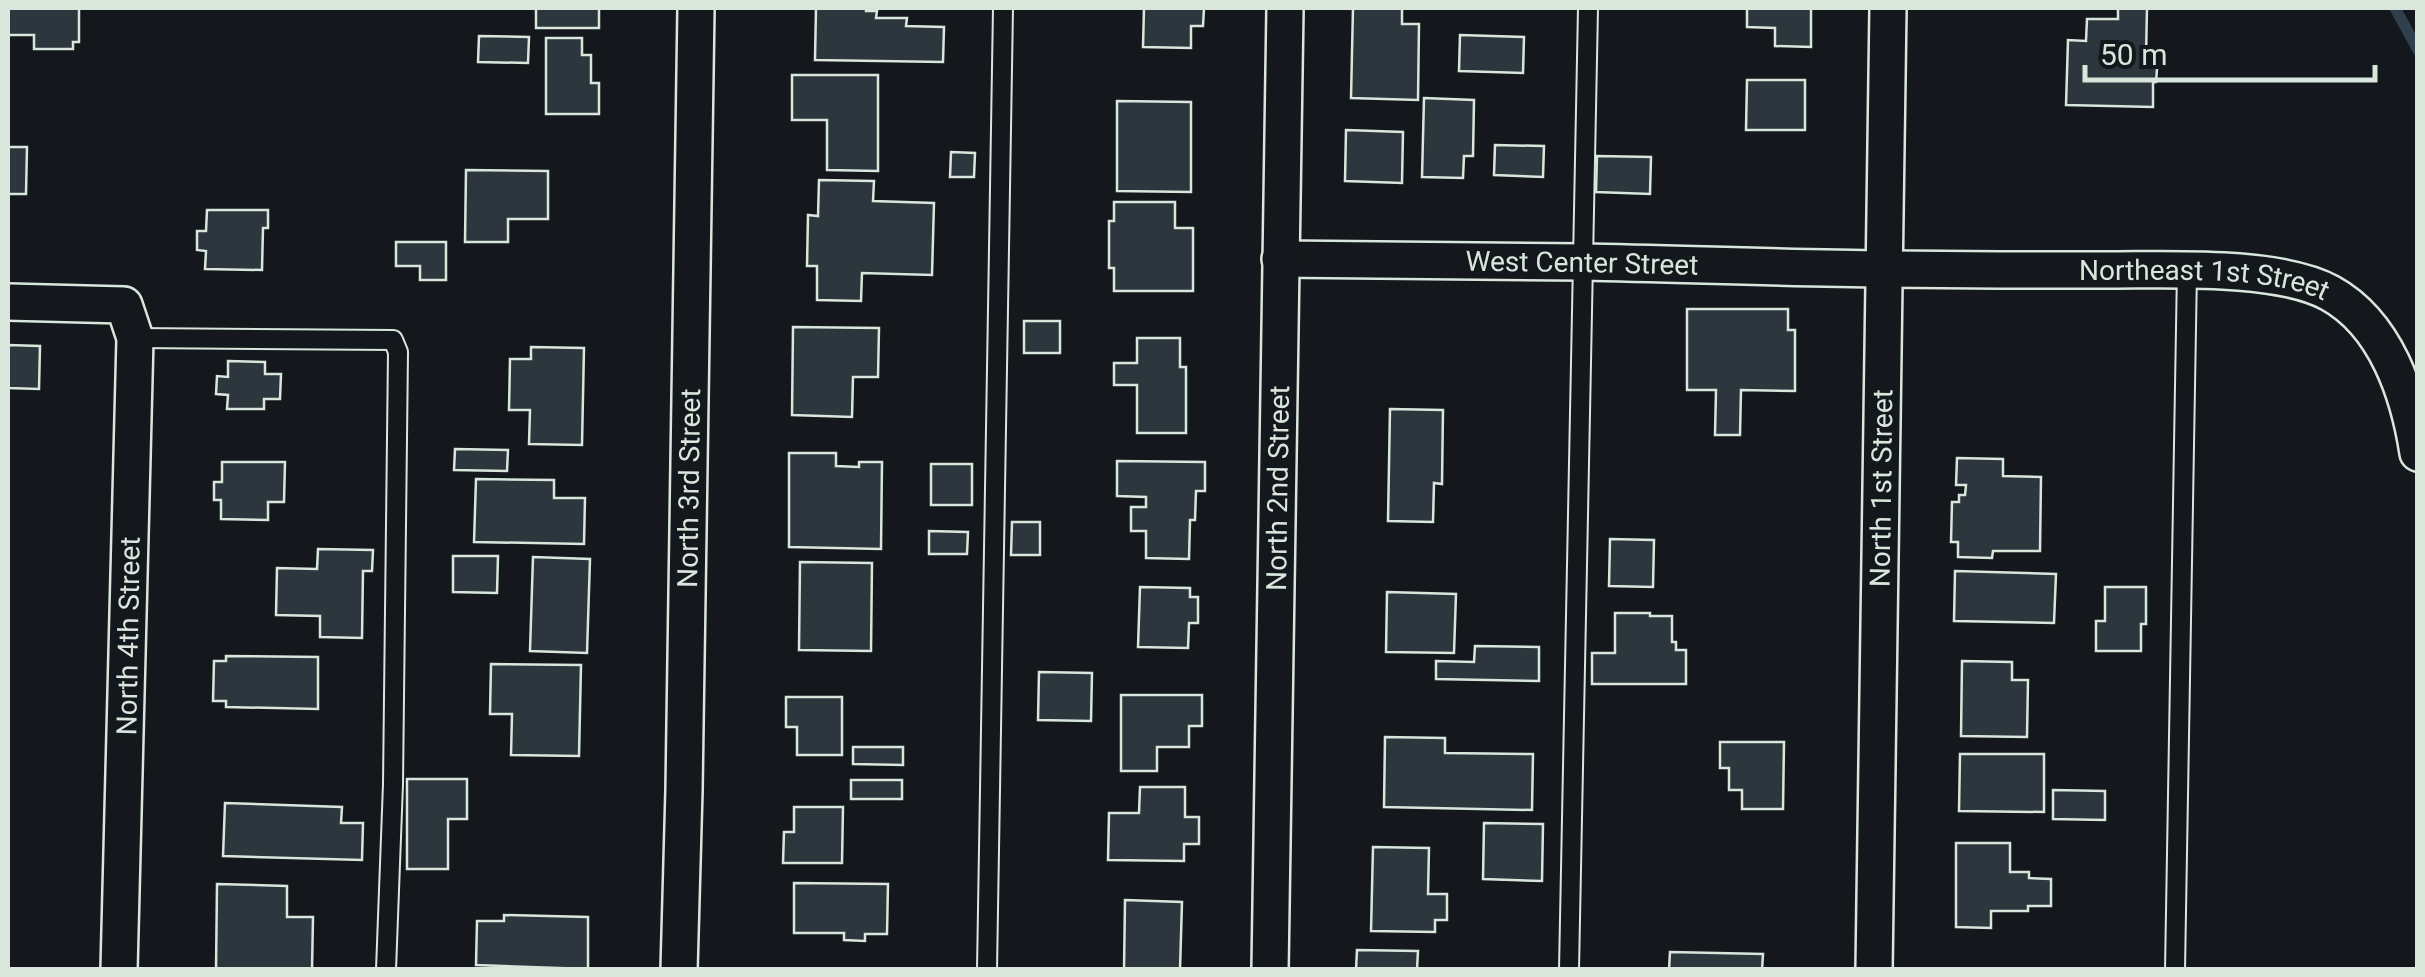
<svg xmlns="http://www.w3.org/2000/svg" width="2425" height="977" font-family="Roboto,sans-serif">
<rect width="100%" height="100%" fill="#14181c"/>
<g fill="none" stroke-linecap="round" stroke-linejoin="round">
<!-- stream -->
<path stroke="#2f3f4d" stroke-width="11" d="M2395 8 2418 50"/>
</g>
<!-- building -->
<path fill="#2c363c" stroke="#d8e6dc" stroke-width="2.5" d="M8 8H79V42H73V49H34V35H8Z
M536 8H599V28H536Z
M816 8H866V11H877L876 18H907L906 26 944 27 943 62 815 60Z
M1144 8H1204L1203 26H1191V48L1143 47Z
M1353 8H1402V24H1419L1418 100 1351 98Z
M1747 8H1811V47L1775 46V28L1747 27Z
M2118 8H2147L2146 56H2158L2156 82H2153V107L2066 105 2068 40 2086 41 2087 19H2118Z
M1460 35 1524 37 1523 73 1459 71Z
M479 36 529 37 528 63 478 62Z
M546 38H582V55H591V83H599V114H546Z
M792 75H878V171L827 170V120H792Z
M1747 80H1805V130H1746Z
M1424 98 1474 100 1473 156H1464L1463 178 1422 177Z
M1117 101 1191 102V192L1117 191Z
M1346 130 1403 132 1402 183 1345 181Z
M1495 145 1544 146 1543 177 1494 175Z
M8 147H27L26 194H8Z
M951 152 975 153 974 177H950Z
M1597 156 1651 157 1650 194 1596 192Z
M466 170 548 171V219H508V242H465Z
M819 180 874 181 873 201 934 203 932 275 862 273 861 301 817 300V266H807L808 215 818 216Z
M1114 202H1175V228H1193V291H1114V268H1109V221H1114Z
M207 210H268V228H263L262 270 205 269 206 251 197 250V231H206Z
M396 242H446V280H420V266H396Z
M1687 309H1788V330H1795V391L1741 390 1740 435H1715L1716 390H1687Z
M1024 321H1060V353H1024Z
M793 327 879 328 878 377H853L852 417 792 415Z
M1137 338H1180V367H1186V433H1137V385H1114V363H1137Z
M8 345 40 346 39 389 8 388Z
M531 347 584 348 582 445 529 444 530 410H509L510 359H531Z
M228 361 265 362V374H281L280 399H264V409H227L228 395 216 394 217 376 228 377Z
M1390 409 1443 410 1442 484 1434 483 1433 522 1388 521Z
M455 449 508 450 507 471 454 470Z
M789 453H836V466L859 467V462H882L881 549 789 547Z
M1957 458 2003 459V476L2041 477 2040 551H1993L1992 558 1958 557V542H1951L1952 502H1959V495H1965L1966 485H1956Z
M1117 461 1205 462V491H1196L1195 520H1190L1189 559 1146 558V531H1131V507H1146V497L1117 496Z
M222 462H285L284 502H268V520L221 519V500H214V482H222Z
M931 464H972V505H931Z
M476 479 554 480V498H585L584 544 474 542Z
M1012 522H1040V555H1011Z
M929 531 968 532 967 554H929Z
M1610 539 1654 540 1653 587 1609 586Z
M318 549 373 550 372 571H363L362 638 320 637V616L276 615 277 568 317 569Z
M453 556H498L497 593 453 592Z
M533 557 590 559 587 653 530 651Z
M800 562 872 563 871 651 799 650Z
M1955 571 2056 574 2054 623 1954 621Z
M1140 587 1190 588V597H1198V623H1189L1188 648 1138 647Z
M2105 587H2146V624H2141V651H2096V621H2105Z
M1387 592 1456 594 1454 653 1386 652Z
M1615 613H1650V616H1672V642H1676V650H1686V684H1592V653H1615Z
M1475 646 1539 647V681L1436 679V661L1474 662Z
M226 656 318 657V709L226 707V701H213L214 661H226Z
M1962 661 2012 662V680H2028L2027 737 1961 736Z
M491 664 581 665 579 756 511 755 512 714H490Z
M1039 672 1092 673 1091 721 1038 720Z
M1121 695H1202V726H1189V747H1157V771H1121Z
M786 697H842V755H797V727H786Z
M1385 737 1445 738V753L1533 754 1532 810 1384 807Z
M1720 742H1784L1783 809H1742V790H1729V768H1720Z
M853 747H903V765L853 764Z
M1960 754H2044V812L1959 811Z
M407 779H467V819H448V869H407Z
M851 780H902V799H851Z
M1140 787H1185V817H1199V844H1184V861L1108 860 1109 813H1139Z
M2053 790 2105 791V820L2053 819Z
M225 803 342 807 341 823H363L362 860 223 856Z
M794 807H843L842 863H783L784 832H794Z
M1484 823 1543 824 1542 881 1483 879Z
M1956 843H2010V872H2029V878L2051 879V906H2028V911H1991V928L1956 927Z
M1373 847 1429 848 1428 894H1447V920H1435V932L1371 931Z
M794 883 888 884 887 934H865V941L844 940V933H794Z
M217 884 287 886V917H313L312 970H216Z
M1125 900 1182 902 1180 970H1124Z
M504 915 588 917V969L476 965 477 921H504Z
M1357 950 1418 951 1417 970H1356Z
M1670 952 1763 954 1762 970H1669Z"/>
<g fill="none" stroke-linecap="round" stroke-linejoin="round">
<defs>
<path id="lane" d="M135 338 393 340 398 352 393 784 386 970
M987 970 1003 8
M1569 970 1588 8
M2175 970 2187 270"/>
<g id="street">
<path id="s1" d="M1280 259C1381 260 1482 261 1583 262 1684 264 1785 268 1886 269 1962 270 2037 270 2113 270 2171 270 2279 265 2330 293 2386 324 2409 394 2418 453"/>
<path d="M8 302 124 305 135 338 119 970"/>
<path id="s2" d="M679 970 684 790 696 8"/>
<path id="s3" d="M1270 970 1285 8"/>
<path id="s4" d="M1874 970 1888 8"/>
</g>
</defs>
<!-- lane casing -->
<use href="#lane" stroke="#d8e6dc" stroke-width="22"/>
<!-- street casing -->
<use href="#street" stroke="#d8e6dc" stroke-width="40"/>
<!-- lane -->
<use href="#lane" stroke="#14181c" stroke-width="18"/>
<!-- street -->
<use href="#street" stroke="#14181c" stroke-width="35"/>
</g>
<g text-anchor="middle" stroke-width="8" stroke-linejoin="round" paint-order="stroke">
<!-- street labels -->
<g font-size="28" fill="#d8e6dc" stroke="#14181c">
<text dy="10" stroke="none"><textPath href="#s1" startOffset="302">West Center Street</textPath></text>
<text dy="10" stroke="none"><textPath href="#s1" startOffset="925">Northeast 1st Street</textPath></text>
<text dy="10" stroke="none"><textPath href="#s3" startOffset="482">North 2nd Street</textPath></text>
<text dy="10" stroke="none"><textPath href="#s2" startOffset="482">North 3rd Street</textPath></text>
<text dy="10" stroke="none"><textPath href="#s4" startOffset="482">North 1st Street</textPath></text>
<text transform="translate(128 636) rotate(-89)" y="10">North 4th Street</text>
</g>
</g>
<!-- border -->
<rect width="2425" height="977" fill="none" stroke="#d8e6dc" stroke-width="20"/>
<!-- scale -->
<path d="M2085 65v15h290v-15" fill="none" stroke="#d8e6dc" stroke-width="5"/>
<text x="2100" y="65" font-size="30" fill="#d8e6dc" stroke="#14181c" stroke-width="8" paint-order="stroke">50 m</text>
</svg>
